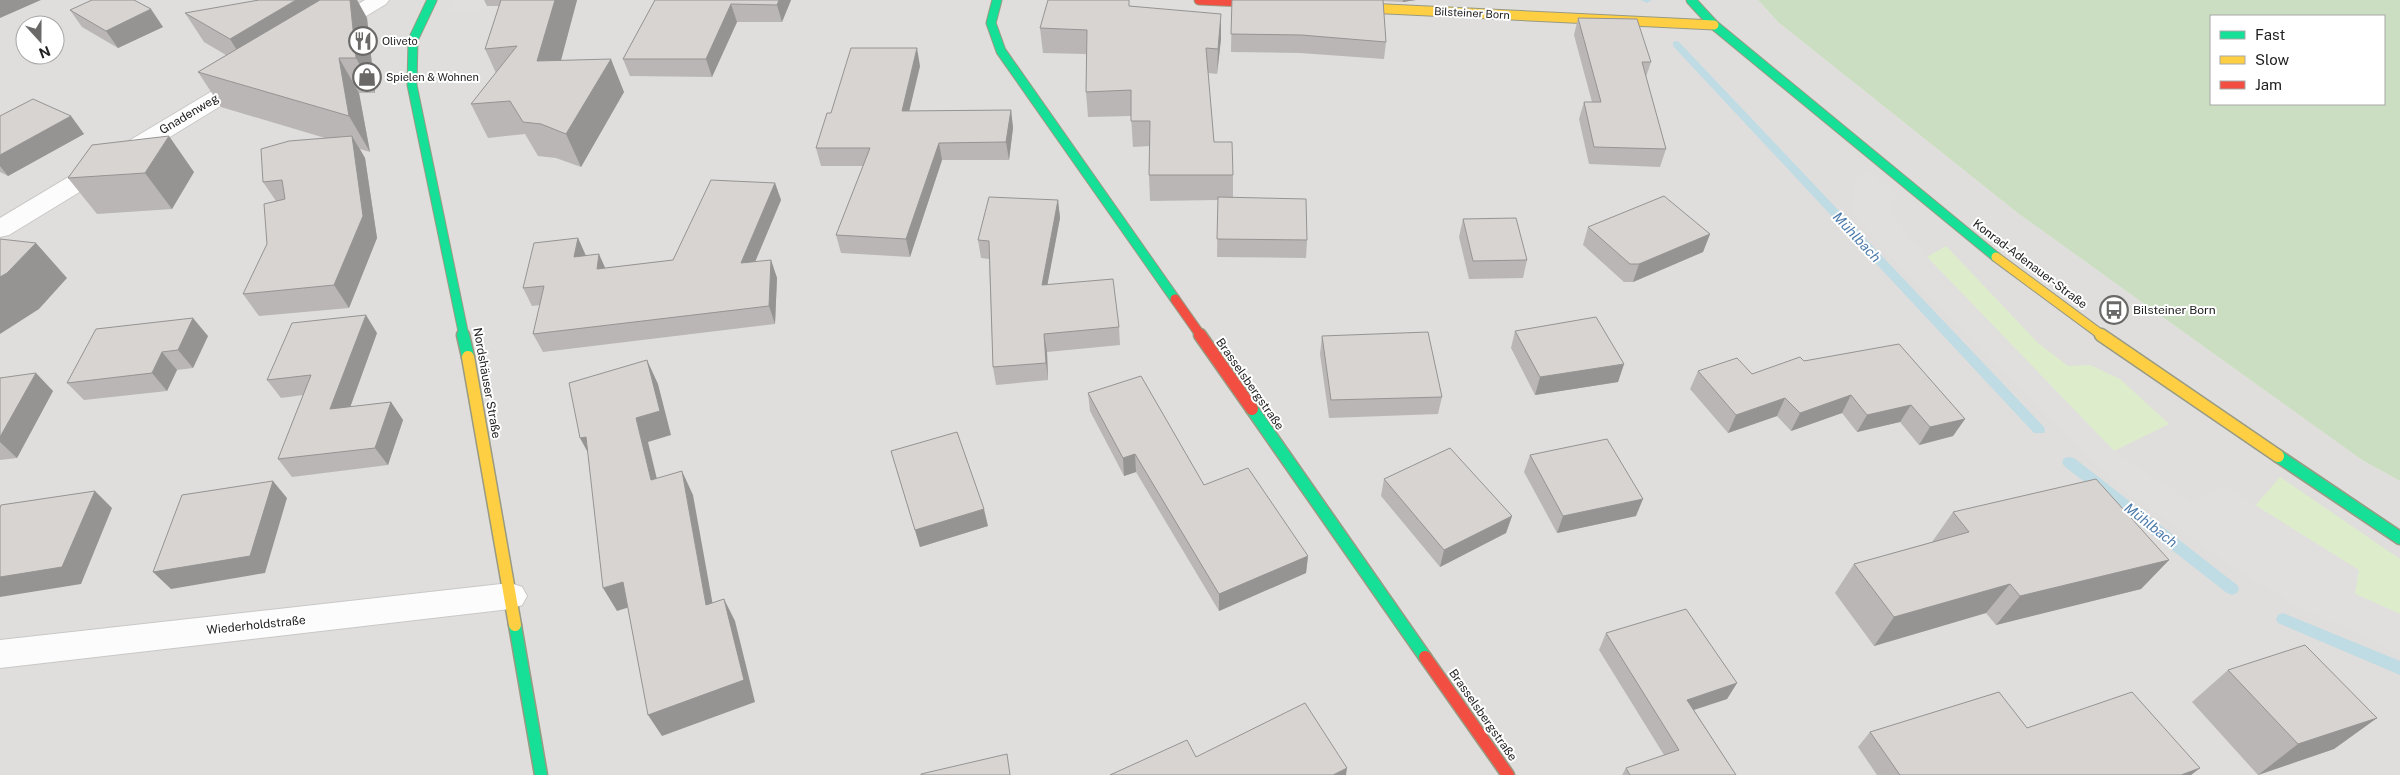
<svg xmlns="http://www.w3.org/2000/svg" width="2400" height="775" font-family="'Public Sans',sans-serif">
<rect width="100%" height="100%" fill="#f0eeeb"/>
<!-- residential -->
<path fill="#dfdedc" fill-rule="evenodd" d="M0 0H1758L1778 22 2019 214 2362 460 2400 481V775H0ZM25 25H55V55H25Z"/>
<!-- grass -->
<path fill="#ddeccb" d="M1946 246 2038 343 2068 366 2090 365 2120 379 2169 424 2114 451 1927 257Z
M2280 477 2400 559V614L2355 594 2255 506Z"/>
<!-- forest -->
<path fill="#cbdec1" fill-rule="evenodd" d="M1758 0H2400V481L2362 460 2019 214 1778 22ZM2211 16H2384V104H2211Z"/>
<!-- parking -->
<path fill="#e0dfde" d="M451 0H491L478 13 450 11Z
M1868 170 1897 195 1889 212 1927 257 2114 451 2193 503 2223 485 2359 570 2355 594 2400 614V654L2290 602 2212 553 2127 491 2056 426 1979 345 1910 278 1855 217 1854 179Z"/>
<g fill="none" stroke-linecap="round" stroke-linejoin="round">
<!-- stream -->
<path fill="#bfdbe3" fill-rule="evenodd" d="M1641 0H1652L1647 3Z
M1676 41 1679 42 2044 427 2045 430 2044 433H2034L1673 46V42Z
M2069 457 2074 458 2237 585 2239 589 2237 593 2232 595 2227 593 2064 466 2062 462 2064 458Z
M2283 613 2400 661V675L2278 623 2276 619 2278 615Z"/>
<defs>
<path id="street" d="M365 0H389L386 4 338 33 331 35 324 33 321 29 324 25Z
M247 73 255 75 258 80 255 85 9 235 0 237V218L239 75Z
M511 583 522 587 527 596 522 605 511 609 0 668V640Z"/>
<path id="fast-far1" d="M432 0 413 40 412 85 464 336
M997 0 991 23 1001 51 1175 299
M1691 0 1714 25 1996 257"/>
<path id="fast" d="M463 335 468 357
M1252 409 1425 657
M2278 456 2400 538
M515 625 541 775"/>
<path id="slow-far1" d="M1346 7 1714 25
M1996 257 2103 336"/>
<path id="slow" d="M2101 335 2278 456
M468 357 515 625"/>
<path id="jam-far1" d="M1199 0 1268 3
M1175 299 1201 336"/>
<path id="jam" d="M1200 335 1252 409
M1425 657 1508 775"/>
</defs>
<!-- street casing -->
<use href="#street" stroke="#c9c8c7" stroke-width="2"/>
<!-- fast-far1 casing -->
<use href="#fast-far1" stroke="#999a82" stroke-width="11"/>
<!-- fast casing -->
<use href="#fast" stroke="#999a82" stroke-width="15"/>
<!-- slow-far1 casing -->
<use href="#slow-far1" stroke="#999a82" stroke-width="11"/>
<!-- slow casing -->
<use href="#slow" stroke="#999a82" stroke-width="15"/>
<!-- jam-far1 casing -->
<use href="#jam-far1" stroke="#999a82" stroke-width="11"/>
<!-- jam casing -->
<use href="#jam" stroke="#999a82" stroke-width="15"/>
<!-- street -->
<use href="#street" fill="#fdfcfc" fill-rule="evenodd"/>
<!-- fast-far1 -->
<use href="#fast-far1" stroke="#16e098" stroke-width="9"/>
<!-- fast -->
<use href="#fast" stroke="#16e098" stroke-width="12"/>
<!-- slow-far1 -->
<use href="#slow-far1" stroke="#ffcf43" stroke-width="9"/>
<!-- slow -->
<use href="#slow" stroke="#ffcf43" stroke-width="12"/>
<!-- jam-far1 -->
<use href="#jam-far1" stroke="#f24e42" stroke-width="9"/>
<!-- jam -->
<use href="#jam" stroke="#f24e42" stroke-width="12"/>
</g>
<!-- wall -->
<path fill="#b9b6b5" d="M259 0H319V1L320 0H357L367 18 375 93H359L370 152 360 149 365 158 377 238 349 308 259 316 243 294 267 244 276 201 263 182 325 138 221 107 198 72 226 55 204 42 185 13Z
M484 0H577L561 60 624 92 581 167 556 158 538 156 525 134 488 138 471 104 496 73 485 49 499 6H487Z
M655 0H791L782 22H737L712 77 630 76 623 59Z
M1232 0H1416L1403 2 1383 1 1386 42 1384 59 1300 53 1231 52Z
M1130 6 1221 39 1217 74 1208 73 1214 142 1233 175V198L1307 240 1306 258 1217 257 1218 200 1150 201 1149 175 1150 146 1133 147 1131 116 1088 117 1086 92V54L1043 53 1040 28Z
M70 10 163 27 118 48 82 27Z
M1578 18 1651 62 1646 77 1666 149 1660 167 1589 164 1579 119 1584 102H1592L1574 35Z
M920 66 909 111 1011 110 1013 128 1009 160H942L910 257 841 253 836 235 863 166H821L816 148 831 113Z
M0 116H71L84 134 8 176 0 172Z
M92 145 194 172 172 209 97 214 68 178Z
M775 183 781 200 755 262 771 260 777 278 775 324 543 352 533 334 540 305 532 306 523 288 578 238 586 256 605 268 673 260Z
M1058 200 1060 218 1047 285 1119 327 1120 345 1047 352 1048 380 996 385 993 367 989 259 981 258 978 240Z
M1463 219 1527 260 1523 278 1469 279 1459 237Z
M1588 227 1710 234 1703 252 1633 282H1624L1583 245Z
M1515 331 1624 364 1618 382 1535 395 1511 348Z
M377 333 350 407 391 402 403 420 388 465 292 477 278 459 303 395 281 398 267 380Z
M208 336 193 368 177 370 167 391 84 400 67 383Z
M1322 336 1442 397 1438 414 1329 418 1320 354Z
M1804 361 1965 419 1953 436 1919 445 1900 422 1857 432 1842 413 1791 431 1777 416 1728 433 1690 389 1698 371 1752 374Z
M0 378 53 391 17 458 0 460Z
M1088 393 1204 485 1308 556 1306 573 1219 611 1136 472 1124 476 1090 411Z
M891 451 988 526 920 547Z
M1530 455 1636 516 1557 533 1524 472Z
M1384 479 1512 516 1506 533 1440 567 1381 496Z
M1953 512 2169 560 2141 589 1996 625 1986 613 1874 646 1835 593 1854 564 1932 542Z
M1606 633 1737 683 1727 699 1694 710 1736 775H1622L1626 768 1664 755 1599 650Z
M2228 670 2377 718 2334 749 2258 775 2192 702Z
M2027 728 2200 768 2191 775H1877L1858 747 1870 732Z"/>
<!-- shaded-wall -->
<path fill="#969493" d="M0 0H41L0 18Z
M296 0H319L329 19 248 68 230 39Z
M350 0H357L367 18 375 93 356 58Z
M555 0H577L552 94 537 61Z
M779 0H791L782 22 777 5Z
M1403 0H1416L1403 2Z
M731 4 737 22 712 77 706 59Z
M151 9 163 27 118 48 106 31Z
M1221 14V39L1217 74 1218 49Z
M917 48 920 66 905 129 902 111Z
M339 58 359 93 370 152 349 116Z
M611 59 624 92 581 167 566 134Z
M1011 110 1013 128 1009 160 1006 142Z
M71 116 84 134 8 176 0 166V155Z
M169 136 194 172 172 209 145 173Z
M352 136 365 158 377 238 349 308 334 285Z
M939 143 942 160 910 257 906 239Z
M775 183 781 200 747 281 741 263Z
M1058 200 1060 218 1044 303 1042 285Z
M1710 234 1703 252 1633 282 1639 264Z
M578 238 586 256 574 257Z
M36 243 67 278 39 309 0 334V277Z
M599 254 607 272 597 269Z
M771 260 777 278 775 324 769 306Z
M366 315 377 333 343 427 330 409Z
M193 318 208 336 193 368 178 350Z
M1044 334 1047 352 1048 380 1046 363Z
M162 352 177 370 167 391 152 373Z
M647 360 658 384 671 435 648 442 663 504 651 480 636 418Z
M1624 364 1618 382 1535 395 1540 377Z
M36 373 53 391 17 458 0 442V437Z
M1851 395 1842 413 1791 431 1800 413Z
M1785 398 1777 416 1728 433 1736 415Z
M391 402 403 420 388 465 375 448Z
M1911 405 1900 422 1857 432 1867 415Z
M1965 419 1953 436 1919 445 1930 427Z
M586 437 593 462 580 438Z
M1135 454 1136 472 1124 476 1123 458Z
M682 471 693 495 717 628 706 605Z
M273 481 287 498 265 573 171 589 153 572Z
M95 491 112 508 81 584 0 597V577Z
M1643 499 1636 516 1557 533 1563 516Z
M984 509 988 526 920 547 915 530Z
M1512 516 1506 533 1440 567 1444 550Z
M1308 556 1306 573 1219 611V594Z
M2169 560 2141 589 1996 625 2020 596Z
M623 582 636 605 617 611 603 588Z
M2010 584 1986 613 1874 646 1894 617Z
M724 599 735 621 755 702 662 736 648 715Z
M1737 683 1727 699 1678 715 1687 700Z
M2377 718 2334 749 2258 775 2298 744Z
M1347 768 1346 775H1333Z
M2200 768 2191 775H2181Z"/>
<!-- building -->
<path fill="#d7d4d2" stroke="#969493" d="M92 0H134L151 9 106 31 70 10Z
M259 0H296L230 39 185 13Z
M320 0H350L356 58H339L349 116 198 72Z
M501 0H555L537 61 611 59 566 134 541 124 523 122 510 101 471 104 517 46 485 49Z
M655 0H779L777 5 731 4 706 59H623Z
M1048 0H1129V6L1221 14 1218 49 1206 48 1214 142H1232L1233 175H1149L1150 121H1131V90L1086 92 1087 30 1040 28Z
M1232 0H1383L1386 42 1301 35 1231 34Z
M1578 18 1637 19 1651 62H1642L1666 149 1594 147 1584 102H1601Z
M851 48H917L902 111 1011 110 1006 142 939 143 906 239 836 235 870 148H816L827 113H831Z
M33 99 71 116 0 155V116Z
M169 136 145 173 68 178 92 145Z
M352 136 363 216 334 285 243 294 267 244 264 204 285 199 282 180 263 182 261 149 289 141Z
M711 180 775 183 741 263 771 260 769 306 533 334 544 286 523 288 534 243 578 238 574 257 599 254 597 269 673 260Z
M1664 196 1710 234 1639 264H1630L1588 227Z
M989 197 1058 200 1042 285 1113 279 1119 327 1044 334 1046 363 993 367 989 241 978 240Z
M1218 197 1306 199 1307 240 1217 239Z
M1516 218 1527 260 1473 261 1463 219Z
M0 239 36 243 7 273 0 277Z
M366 315 330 409 391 402 375 448 278 459 311 375 267 380 292 323Z
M1596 317 1624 364 1540 377 1515 331Z
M193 318 178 350 162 352 152 373 67 383 96 329Z
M1428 332 1442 397 1331 400 1322 336Z
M1899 344 1965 419 1930 427 1911 405 1867 415 1851 395 1800 413 1785 398 1736 415 1698 371 1737 358 1752 374 1800 357 1804 361Z
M647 360 660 411 636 418 651 480 682 471 706 605 724 599 744 680 648 715 623 582 603 588 586 437 580 438 569 383Z
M36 373 0 437V378Z
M1141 376 1204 485 1248 468 1308 556 1219 594 1135 454 1123 458 1088 393Z
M957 432 984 509 915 530 891 451Z
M1607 439 1643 499 1563 516 1530 455Z
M1450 448 1512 516 1444 550 1384 479Z
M2096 479 2169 560 2020 596 2010 584 1894 617 1854 564 1969 532 1953 512Z
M273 481 250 556 153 572 182 495Z
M95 491 62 567 0 577V508L1 505Z
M1686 609 1737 683 1687 700 1736 775H1630L1626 768 1679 750 1606 633Z
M2305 645 2377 718 2298 744 2228 670Z
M1999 692 2027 728 2132 692 2200 768 2181 775H1900L1870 732Z
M1305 703 1347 768 1333 775H1110L1187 740 1196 757Z
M1007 754 1010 775H921V774Z"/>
<!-- icons -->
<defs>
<symbol id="restaurant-ring" viewBox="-11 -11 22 22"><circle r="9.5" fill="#fff" stroke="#6a6968" stroke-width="1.5"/><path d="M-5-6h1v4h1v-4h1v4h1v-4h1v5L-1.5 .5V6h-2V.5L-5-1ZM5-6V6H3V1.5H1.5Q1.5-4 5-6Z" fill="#6a6968"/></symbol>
<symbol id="shop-ring" viewBox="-11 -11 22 22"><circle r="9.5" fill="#fff" stroke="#6a6968" stroke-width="1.5"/><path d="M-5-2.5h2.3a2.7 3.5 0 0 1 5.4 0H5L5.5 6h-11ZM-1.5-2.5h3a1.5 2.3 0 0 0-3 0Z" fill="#6a6968"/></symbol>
<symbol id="bus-ring" viewBox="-11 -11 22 22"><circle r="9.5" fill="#fff" stroke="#6a6968" stroke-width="1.5"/><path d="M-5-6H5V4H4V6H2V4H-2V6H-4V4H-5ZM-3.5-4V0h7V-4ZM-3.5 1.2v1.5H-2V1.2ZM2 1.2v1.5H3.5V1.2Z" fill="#6a6968"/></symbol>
</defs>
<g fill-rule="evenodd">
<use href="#restaurant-ring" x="347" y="25" width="32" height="32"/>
<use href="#shop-ring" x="351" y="61" width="32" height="32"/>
<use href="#bus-ring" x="2098" y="294" width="32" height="32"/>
</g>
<g text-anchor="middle" stroke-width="4" stroke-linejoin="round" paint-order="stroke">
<!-- far-street labels -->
<g font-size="11" fill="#222" stroke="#fff">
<text transform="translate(1472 13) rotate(3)" y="4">Bilsteiner Born</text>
</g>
<!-- far-poi labels -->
<g font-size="11" fill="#222" stroke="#fff" text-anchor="start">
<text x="382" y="45">Oliveto</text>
<text x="386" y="81">Spielen &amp; Wohnen</text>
</g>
<!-- street labels -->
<g font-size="12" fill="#222" stroke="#fff">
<text transform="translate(189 114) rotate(-31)" y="4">Gnadenweg</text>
<text transform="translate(2030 264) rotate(37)" y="4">Konrad-Adenauer-Straße</text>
<text transform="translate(487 383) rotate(80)" y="4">Nordshäuser Straße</text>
<text transform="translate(1250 384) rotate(55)" y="4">Brasselsbergstraße</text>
<text transform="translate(256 625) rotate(-6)" y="4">Wiederholdstraße</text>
<text transform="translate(1483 715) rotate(55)" y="4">Brasselsbergstraße</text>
</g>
<!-- poi labels -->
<g font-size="12" fill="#222" stroke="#fff" text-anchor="start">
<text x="2133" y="314">Bilsteiner Born</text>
</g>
<!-- water labels -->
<g font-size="14" font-style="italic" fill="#4a7aab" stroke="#fff">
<text transform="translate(1857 237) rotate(47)" y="5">Mühlbach</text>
<text transform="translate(2151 525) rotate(38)" y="5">Mühlbach</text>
</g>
</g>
<!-- legend -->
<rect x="2210" y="15" width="175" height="90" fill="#ffffff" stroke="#a7a7a7"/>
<rect x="2220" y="31" width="25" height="8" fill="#16e098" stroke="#a7a7a7"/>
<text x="2255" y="40" font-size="15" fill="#222222">Fast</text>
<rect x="2220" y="56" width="25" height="8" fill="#ffcf43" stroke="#a7a7a7"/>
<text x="2255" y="65" font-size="15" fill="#222222">Slow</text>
<rect x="2220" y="81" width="25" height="8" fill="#f24e42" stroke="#a7a7a7"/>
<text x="2255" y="90" font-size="15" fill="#222222">Jam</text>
<!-- north arrow -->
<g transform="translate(40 40) rotate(159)"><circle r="24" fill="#ffffff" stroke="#a7a7a7"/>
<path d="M0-4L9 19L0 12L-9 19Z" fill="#6a6968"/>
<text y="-8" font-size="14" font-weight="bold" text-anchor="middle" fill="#222222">N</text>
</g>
</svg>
